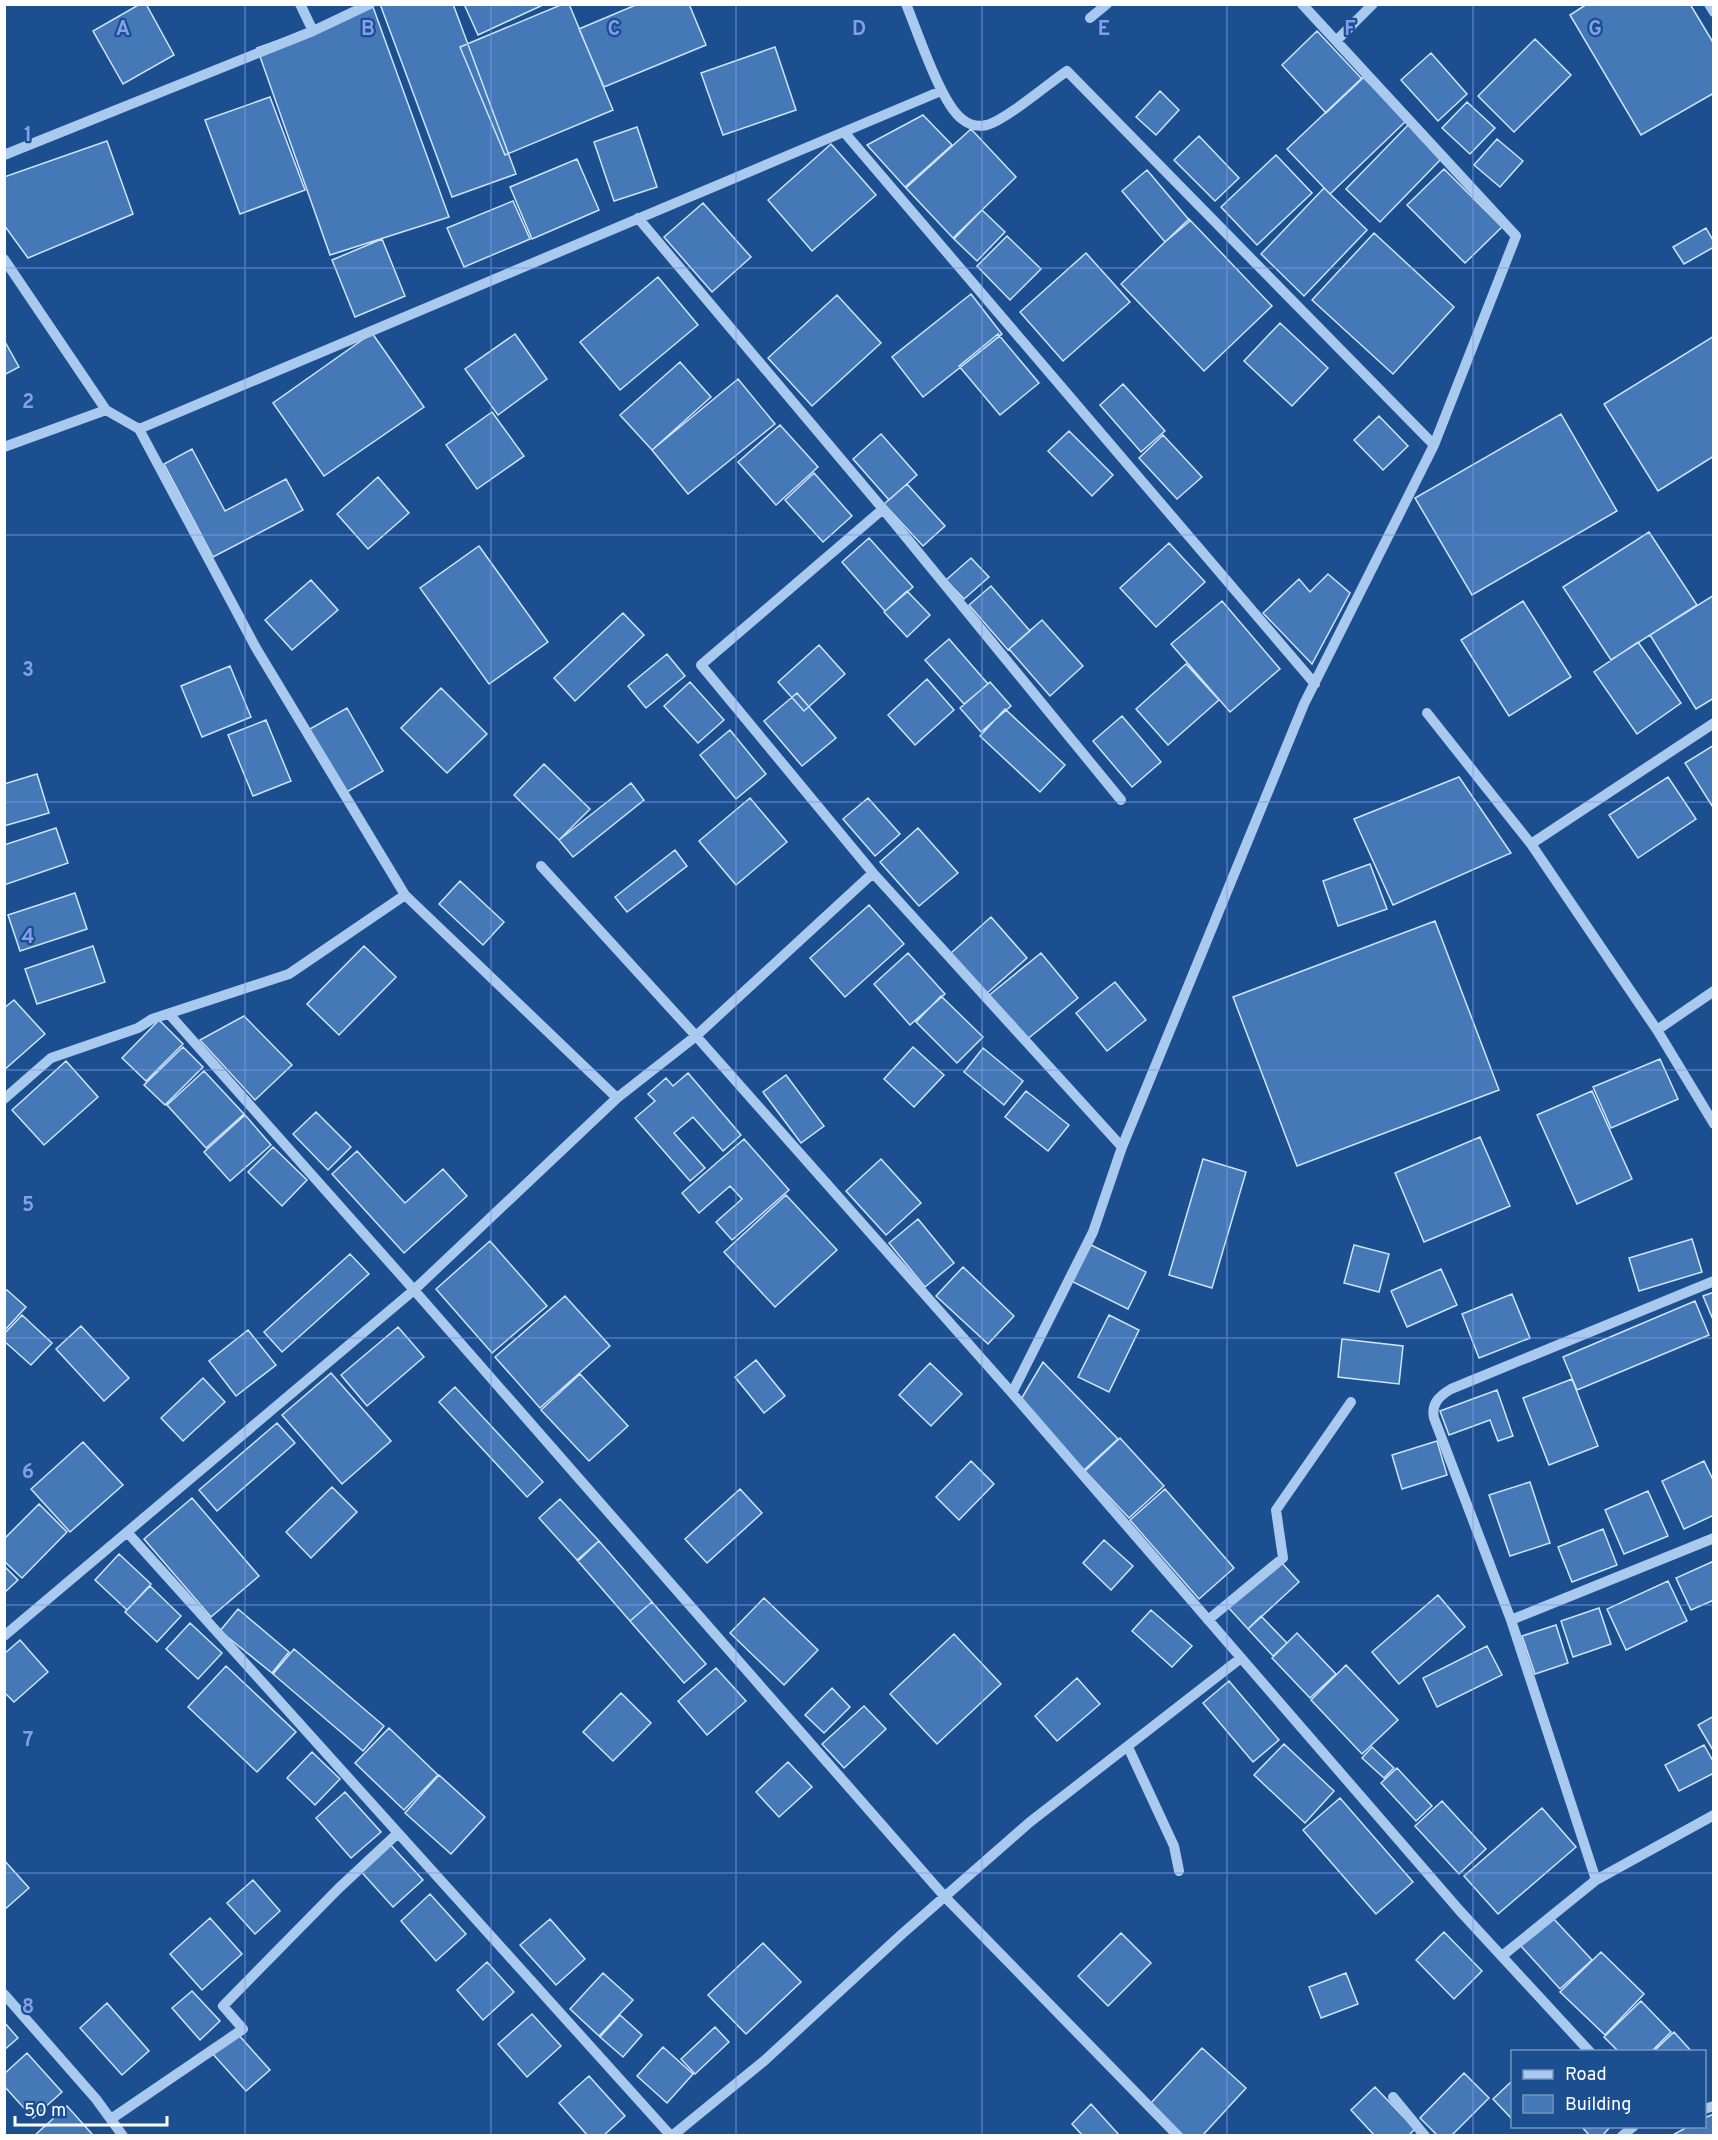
<svg xmlns="http://www.w3.org/2000/svg" width="1718" height="2140" font-family="Overpass,sans-serif">
<rect width="100%" height="100%" fill="#1b4f8f"/>
<!-- building -->
<path fill="#4478b7" stroke="#cfe3fa" stroke-width="1.5" d="M140 4H146L174 55 123 84 93 31Z
M380 4H453L516 174 452 197Z
M464 4H545L478 35Z
M563 4H569L613 110 505 155 460 47Z
M638 4H689L706 45 604 87 579 29Z
M1587 4H1690L1714 44V93L1641 135 1570 15Z
M373 7 449 217 330 255 257 48Z
M1317 31 1362 79 1326 113 1282 65Z
M1535 39 1571 75 1514 132 1478 96Z
M775 47 796 110 723 135 701 73Z
M1431 53 1467 94 1438 121 1401 80Z
M1363 77 1406 121 1330 194 1287 149Z
M1160 91 1179 110 1156 135 1136 117Z
M270 97 305 190 240 214 205 120Z
M1467 102 1495 128 1470 154 1442 128Z
M923 115 952 145 905 187 867 145Z
M1410 123 1444 156 1380 222 1346 189Z
M637 127 657 187 614 201 594 142Z
M971 129 1016 177 953 238 906 188Z
M1199 136 1239 178 1215 201 1174 160Z
M1497 139 1523 161 1500 187 1474 165Z
M107 141 133 214 28 258 4 225V177Z
M831 144 876 195 812 251 768 200Z
M1276 155 1312 193 1257 245 1221 207Z
M577 159 599 210 532 239 510 187Z
M1444 169 1502 227 1465 263 1407 205Z
M1147 170 1190 221 1165 242 1122 191Z
M1324 188 1367 230 1304 296 1261 254Z
M513 201 530 239 464 267 447 228Z
M703 203 751 257 712 292 664 237Z
M982 210 1005 232 977 261 954 239Z
M1189 219 1272 306 1204 371 1121 284Z
M1706 228 1714 242V247L1684 264 1673 247Z
M1374 233 1454 307 1393 374 1312 300Z
M1007 236 1041 269 1010 300 977 266Z
M382 239 405 296 355 317 332 260Z
M1086 253 1130 302 1063 361 1020 312Z
M658 277 698 325 620 390 580 342Z
M971 294 1002 334 923 397 892 357Z
M837 295 881 343 812 406 768 358Z
M1280 323 1328 368 1292 406 1244 361Z
M372 333 424 407 324 476 273 403Z
M515 334 547 379 498 415 465 369Z
M998 334 1039 383 1000 415 959 366Z
M1714 336V456L1658 491 1604 404Z
M4 340 19 367 4 375Z
M680 362 711 397 652 450 620 415Z
M738 379 775 424 688 494 652 450Z
M1123 384 1165 431 1141 452 1100 405Z
M492 412 524 456 477 489 446 445Z
M1561 414 1617 511 1472 595 1415 498Z
M1379 416 1408 446 1383 470 1354 440Z
M780 425 818 467 776 505 738 462Z
M1069 431 1113 475 1092 496 1048 451Z
M881 434 917 475 889 500 853 459Z
M1163 435 1202 477 1177 499 1139 458Z
M192 449 225 511 286 479 303 510 213 557 164 464Z
M814 473 852 516 823 542 785 500Z
M378 477 409 513 368 549 337 514Z
M907 484 945 526 923 546 884 504Z
M1649 532 1697 605 1611 660 1563 587Z
M869 538 913 587 885 611 842 562Z
M1169 543 1205 582 1156 627 1120 588Z
M479 546 548 642 489 684 420 588Z
M971 558 989 577 964 599 946 580Z
M1328 574 1350 593 1312 664 1263 613 1299 579 1310 592Z
M311 580 338 610 292 650 265 620Z
M991 586 1030 631 1008 650 969 605Z
M907 591 930 615 907 637 884 612Z
M1714 595V698L1696 709 1650 635Z
M1222 601 1280 669 1230 712 1171 644Z
M1523 601 1571 677 1509 716 1461 640Z
M623 613 644 635 575 701 554 678Z
M1042 620 1083 666 1050 696 1009 649Z
M949 639 988 684 964 704 925 660Z
M1638 642 1681 703 1637 734 1594 672Z
M819 645 845 674 804 711 778 682Z
M667 654 685 676 646 708 628 686Z
M1186 664 1219 700 1168 745 1136 709Z
M230 666 251 717 202 737 181 686Z
M927 679 954 710 915 745 888 715Z
M690 682 724 720 698 743 664 706Z
M990 682 1011 706 981 732 960 708Z
M441 688 487 734 447 773 401 728Z
M797 693 836 738 802 766 764 721Z
M347 708 383 771 345 793 308 730Z
M1005 709 1065 765 1040 792 980 736Z
M1122 716 1161 762 1132 787 1093 741Z
M266 720 291 781 253 796 228 735Z
M730 730 766 774 736 799 700 755Z
M1714 745V809L1685 763Z
M544 764 590 809 559 840 514 795Z
M37 774 49 813 4 826V784Z
M1459 777 1511 853 1393 905 1354 819Z
M1668 777 1696 819 1638 858 1609 815Z
M631 783 644 800 573 857 559 840Z
M750 798 787 842 736 885 699 841Z
M868 798 900 834 875 856 843 819Z
M56 828 68 863 4 885V845Z
M918 828 958 873 919 906 880 862Z
M675 850 687 866 627 912 615 897Z
M1370 864 1387 909 1338 926 1323 881Z
M460 881 504 922 483 945 439 904Z
M75 893 87 929 20 951 8 915Z
M869 905 904 944 845 997 810 958Z
M991 917 1027 958 986 994 951 953Z
M1435 921 1499 1090 1297 1166 1233 997Z
M93 946 105 982 37 1004 25 969Z
M364 946 396 977 339 1035 307 1004Z
M908 953 945 994 910 1025 874 984Z
M1041 953 1078 998 1025 1041 988 996Z
M1115 982 1146 1020 1107 1051 1076 1013Z
M941 996 983 1037 957 1063 916 1022Z
M14 1000 45 1034 4 1070V1008Z
M244 1016 292 1065 255 1100 200 1040Z
M159 1020 183 1044 146 1081 122 1058Z
M183 1047 203 1067 165 1105 144 1085Z
M913 1047 944 1075 914 1107 884 1079Z
M983 1048 1023 1081 1004 1105 964 1072Z
M1660 1059 1678 1099 1611 1128 1593 1087Z
M66 1061 98 1097 44 1145 12 1110Z
M204 1071 244 1114 206 1148 167 1105Z
M688 1073 741 1135 723 1151 693 1117 674 1133 705 1168 690 1181 635 1118 655 1101 648 1094 666 1078 673 1086Z
M786 1075 824 1126 801 1143 763 1092Z
M1026 1091 1069 1125 1048 1151 1005 1117Z
M1592 1091 1632 1179 1577 1204 1537 1115Z
M316 1112 351 1147 328 1170 293 1134Z
M245 1115 271 1145 230 1181 204 1152Z
M1480 1137 1510 1206 1424 1242 1395 1173Z
M744 1139 789 1190 732 1240 716 1222 742 1199 730 1186 699 1213 682 1193Z
M273 1147 307 1180 282 1206 248 1172Z
M357 1151 405 1203 443 1169 467 1196 404 1253 332 1174Z
M881 1159 921 1203 886 1235 846 1191Z
M1203 1159 1246 1172 1212 1288 1169 1275Z
M786 1195 837 1250 775 1307 724 1252Z
M918 1219 954 1263 925 1287 889 1243Z
M1692 1239 1702 1272 1639 1291 1629 1258Z
M490 1241 547 1306 492 1353 436 1289Z
M1087 1243 1146 1272 1128 1309 1069 1280Z
M1354 1245 1389 1254 1379 1292 1344 1283Z
M350 1254 369 1274 282 1352 264 1332Z
M963 1267 1014 1316 988 1344 936 1296Z
M1441 1269 1457 1305 1407 1327 1391 1291Z
M7 1290 26 1307 4 1331V1292Z
M1714 1292V1322L1703 1296Z
M1512 1294 1530 1338 1479 1358 1462 1314Z
M565 1296 610 1346 540 1408 495 1357Z
M1695 1301 1709 1335 1577 1390 1563 1357Z
M22 1315 52 1343 31 1365 4 1341V1334Z
M1109 1315 1139 1330 1109 1392 1078 1377Z
M81 1326 129 1378 104 1401 56 1349Z
M398 1327 424 1357 367 1406 341 1375Z
M248 1330 276 1365 236 1396 209 1361Z
M1342 1339 1403 1346 1399 1384 1338 1377Z
M756 1360 785 1396 764 1413 735 1377Z
M1043 1362 1118 1439 1084 1470 1020 1401Z
M930 1363 962 1394 931 1426 899 1395Z
M331 1373 391 1441 342 1484 282 1415Z
M580 1374 628 1426 589 1461 541 1410Z
M203 1378 225 1402 183 1441 161 1418Z
M1572 1379 1598 1446 1549 1465 1523 1398Z
M455 1387 543 1482 527 1497 439 1402Z
M1497 1390 1513 1436 1498 1441 1490 1420 1449 1435 1440 1411Z
M277 1423 295 1443 217 1511 199 1490Z
M1120 1438 1164 1486 1129 1518 1085 1471Z
M1437 1441 1447 1475 1402 1489 1392 1455Z
M83 1442 123 1485 70 1532 31 1489Z
M971 1461 994 1484 959 1520 936 1497Z
M1704 1461 1714 1482V1515L1684 1529 1662 1481Z
M1530 1482 1550 1543 1510 1556 1489 1495Z
M332 1487 357 1512 311 1558 286 1532Z
M740 1489 762 1513 707 1563 685 1539Z
M1165 1489 1234 1568 1199 1599 1130 1520Z
M1648 1491 1668 1536 1624 1554 1605 1510Z
M192 1498 259 1576 211 1617 144 1539Z
M560 1499 599 1541 578 1561 539 1518Z
M39 1504 67 1532 22 1578 4 1561V1539Z
M1603 1529 1617 1565 1572 1582 1558 1547Z
M1104 1540 1133 1566 1111 1590 1083 1563Z
M599 1541 652 1602 630 1621 577 1560Z
M119 1554 151 1584 127 1610 95 1580Z
M1714 1561V1600L1691 1610 1676 1578Z
M1282 1563 1299 1582 1248 1629 1227 1606Z
M4 1566 18 1580 4 1593Z
M1668 1581 1687 1621 1626 1650 1607 1609Z
M150 1586 181 1616 157 1642 125 1612Z
M1438 1595 1465 1627 1399 1684 1372 1652Z
M764 1598 818 1650 784 1685 730 1633Z
M652 1602 706 1664 684 1683 630 1621Z
M1599 1608 1611 1644 1573 1657 1561 1621Z
M238 1609 289 1652 272 1673 220 1631Z
M1151 1610 1192 1646 1172 1667 1132 1631Z
M1261 1616 1287 1643 1273 1656 1248 1629Z
M190 1623 222 1653 198 1679 166 1649Z
M1556 1625 1568 1663 1535 1674 1522 1636Z
M1297 1633 1336 1674 1310 1698 1272 1658Z
M954 1634 1001 1684 937 1744 890 1694Z
M20 1640 48 1672 14 1702 4 1692V1654Z
M1487 1646 1502 1675 1437 1707 1423 1678Z
M294 1649 384 1726 363 1751 273 1674Z
M1346 1665 1398 1720 1362 1754 1311 1700Z
M226 1666 296 1732 257 1772 188 1707Z
M716 1668 746 1701 707 1735 678 1701Z
M1077 1678 1100 1704 1057 1741 1035 1716Z
M1229 1681 1279 1740 1253 1762 1203 1703Z
M832 1688 850 1707 824 1733 805 1715Z
M621 1693 651 1723 613 1761 583 1732Z
M864 1706 886 1729 844 1768 822 1744Z
M1714 1716V1752L1698 1725Z
M389 1728 438 1775 404 1810 355 1763Z
M1284 1744 1334 1791 1305 1823 1254 1775Z
M1704 1745 1714 1763V1773L1679 1791 1665 1765Z
M1372 1747 1394 1768 1384 1778 1362 1758Z
M312 1752 340 1779 315 1805 287 1778Z
M788 1762 812 1787 779 1817 756 1792Z
M1397 1768 1432 1806 1416 1821 1381 1783Z
M439 1775 485 1817 451 1854 405 1813Z
M345 1792 381 1832 351 1858 316 1818Z
M1340 1798 1413 1882 1376 1914 1303 1830Z
M1442 1801 1486 1849 1459 1874 1415 1826Z
M1542 1808 1576 1847 1498 1914 1464 1876Z
M387 1841 423 1880 393 1907 357 1867Z
M4 1860 29 1888 4 1910Z
M253 1880 280 1911 255 1934 227 1903Z
M430 1894 466 1934 436 1961 401 1921Z
M1552 1917 1592 1960 1560 1989 1519 1944Z
M210 1918 242 1954 202 1990 170 1954Z
M550 1919 585 1959 556 1985 520 1945Z
M1444 1932 1482 1971 1454 1999 1416 1960Z
M1121 1933 1151 1963 1108 2006 1078 1976Z
M763 1943 801 1982 746 2034 708 1995Z
M1601 1952 1644 1994 1605 2035 1560 1992Z
M487 1962 514 1992 483 2020 457 1990Z
M603 1973 633 2000 599 2036 570 2009Z
M1346 1973 1358 2004 1321 2018 1309 1987Z
M192 1991 220 2021 200 2040 172 2008Z
M1641 2001 1671 2032 1651 2052H1619L1604 2037Z
M107 2003 149 2051 122 2075 80 2028Z
M532 2014 561 2046 527 2077 498 2044Z
M620 2015 642 2035 623 2057 600 2037Z
M4 2022 18 2038 4 2050Z
M715 2027 729 2042 695 2074 681 2059Z
M236 2032 270 2070 246 2091 212 2053Z
M1674 2032 1692 2052H1653Z
M663 2047 693 2074 667 2103 637 2076Z
M1202 2048 1246 2088 1202 2136H1184L1150 2104Z
M27 2053 62 2092 33 2118 4 2086V2074Z
M1464 2073 1489 2098 1451 2136H1438L1420 2118Z
M589 2076 625 2116 603 2136H588L559 2103Z
M1512 2081V2119L1493 2099Z
M1375 2087 1415 2129 1408 2136H1375L1351 2110Z
M1091 2104 1120 2136H1083L1072 2124Z
M67 2106 92 2134 90 2136H34Z
M1714 2114V2136H1671L1689 2126H1704V2118Z
M1581 2126H1611L1602 2136H1590Z"/>
<g fill="none" stroke-linecap="round" stroke-linejoin="round">
<!-- minor -->
<path stroke="#a9c9ee" stroke-width="10" d="M300 4 313 31
M906 4C917 30 941 104 962 119 969 125 978 127 987 125 1006 120 1049 83 1067 71L1434 445
M1709 4 1714 12
M1090 18 1107 4
M1336 41 1373 4
M844 132 1315 684
M4 155 313 31 370 4
M638 218 883 509
M4 259 106 410 139 429 256 648 405 895 617 1098
M139 429 941 91
M4 447 106 410
M1427 713 1531 844 1657 1030 1714 1124
M1531 844 1714 723
M541 866 696 1036 1012 1393 1460 1911 1590 2052
M873 873 701 665 883 509 1121 800
M170 1015 414 1290 945 1897 1178 2136
M1657 1030 1714 991
M4 1099 51 1058 138 1028 152 1019 289 974 405 895
M1122 1147 1304 704 1434 445 1516 236 1302 4
M127 1532 671 2136
M1208 1620 1283 1558 1276 1510 1351 1402
M1511 1620 1714 1538
M4 1636 414 1290 617 1098 696 1036 873 873 1122 1147 1093 1232 1012 1393
M1128 1747 1174 1846 1179 1871
M1596 1880 1511 1620 1434 1418C1431 1404 1439 1396 1451 1389L1714 1281
M1502 1956 1596 1880 1714 1815
M4 1994 96 2099 123 2136
M1393 2097 1425 2136
M1704 2109 1714 2106
M111 2119 243 2029 223 2006 339 1888 398 1833
M672 2136 764 2061 902 1934 1030 1822 1241 1658
M1622 2136 1634 2126"/>
</g>
<!-- grid -->
<path fill="none" stroke="#839eea" stroke-width="1.5" stroke-opacity="0.55" d="M245 4V2136M491 4V2136M736 4V2136M982 4V2136M1227 4V2136M1473 4V2136M4 268H1714M4 535H1714M4 802H1714M4 1070H1714M4 1338H1714M4 1605H1714M4 1873H1714"/>
<g font-size="20" text-anchor="middle" font-weight="bold" fill="#839eea" stroke="#1b4f8f" stroke-width="4.5" stroke-linejoin="round" paint-order="stroke">
<text x="123" y="35">A</text>
<text x="368" y="35">B</text>
<text x="614" y="35">C</text>
<text x="859" y="35">D</text>
<text x="1104" y="35">E</text>
<text x="1350" y="35">F</text>
<text x="1595" y="35">G</text>
<text x="28" y="141">1</text>
<text x="28" y="408">2</text>
<text x="28" y="676">3</text>
<text x="28" y="943">4</text>
<text x="28" y="1211">5</text>
<text x="28" y="1478">6</text>
<text x="28" y="1746">7</text>
<text x="28" y="2013">8</text>
</g>
<!-- border -->
<rect width="1718" height="2140" fill="none" stroke="#ffffff" stroke-width="12"/>
<!-- legend -->
<rect x="1511" y="2050" width="195" height="78" fill="#1b4f8f" stroke="#7695bc" stroke-width="1.5"/>
<rect x="1523" y="2070" width="30" height="9" fill="#a9c9ee" stroke="#7695bc" stroke-width="1.5"/>
<text x="1565" y="2080" font-size="18" fill="#ffffff">Road</text>
<rect x="1523" y="2095" width="30" height="18" fill="#4478b7" stroke="#7695bc" stroke-width="1.5"/>
<text x="1565" y="2110" font-size="18" fill="#ffffff">Building</text>
<!-- scale -->
<path d="M15 2116v9h152v-9" fill="none" stroke="#ffffff" stroke-width="3"/>
<text x="24" y="2116" font-size="18" fill="#ffffff" stroke="#1b4f8f" stroke-width="4.5" paint-order="stroke">50 m</text>
</svg>
